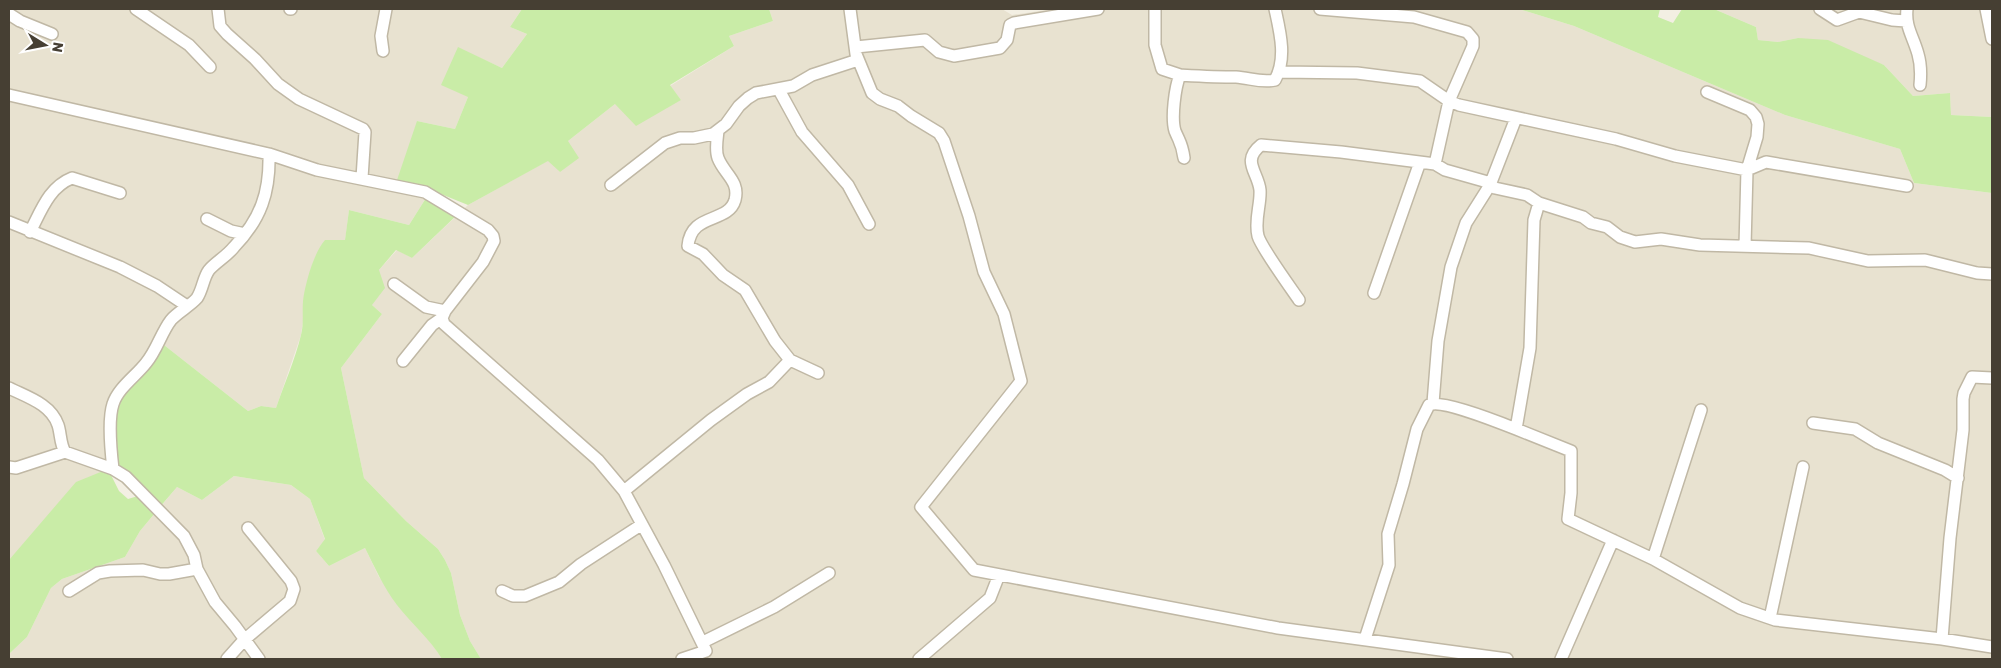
<svg xmlns="http://www.w3.org/2000/svg" width="2001" height="668" font-family="Rubik,sans-serif">
<rect width="100%" height="100%" fill="#f3efe3"/>
<!-- residential -->
<path fill="#e8e2d0" d="M9 9H522L510 27 527 34 502 68 458 48 468 97 455 129 417 121 431 190 409 225 349 210 345 241 326 240 314 260 303 302 304 315 301 335 276 408 261 406 248 411 164 345 140 379 123 394 114 463 9 560Z
M769 9H1002L1012 15 1046 10V9H1519L1574 26 1785 115 1900 149 1914 183 1992 193V659H481L470 641 460 615 451 573 445 560 438 549 406 521 364 478 341 368 382 314 372 305 379 270 397 250 412 258 468 205 549 160 560 172 568 141 615 104 681 100 670 86 734 46 729 36 773 21Z
M1714 9H1992V117L1951 115 1950 93 1913 96 1884 65 1798 38 1778 42 1758 40 1756 27Z
M234 476 291 485 310 499 325 540 316 551 329 566 365 548 379 577 433 645 442 659H9V654L27 637 51 588 62 579 125 557 140 531 177 487 202 500Z"/>
<!-- green -->
<path fill="#c9eca7" d="M522 9H769L773 21 729 36 734 46 670 85 681 100 636 126 615 104 568 141 579 158 560 172 548 161 468 205 431 190 396 183 417 121 455 129 468 97 441 85 458 47 502 68 527 34 510 27Z
M1519 9H1660L1658 17 1673 23 1682 9H1714L1756 27 1758 40 1778 42 1798 38 1828 40 1884 65 1913 96 1950 93 1951 115 1992 117V193L1914 183 1900 149 1785 115 1574 26Z
M426 198 458 214 412 258 396 250 379 270 385 288 372 305 382 314 341 368 364 478 406 521 438 549 445 560 451 573 460 615 470 641 481 659H442C430 639 412 624 397 605 384 588 375 568 365 548L329 566 316 551 325 539 310 499 291 485 234 476 202 500 177 487 159 508 114 463 115 421 123 394 140 379 164 345 248 411 261 406 276 408C284 384 295 360 301 335 304 323 302 312 303 301 305 284 314 252 325 240H345L349 210 409 225Z
M108 469 119 491 128 499 138 496 155 513 140 531 125 557 62 579 51 588 27 637 9 654V560L76 482Z"/>
<g fill="none" stroke-linecap="round" stroke-linejoin="round">
<defs>
<path id="minor" d="M136 9 189 45 210 67
M218 9 220 26 227 34 255 59 278 84 299 99 363 129 365 132 362 178
M290 9H291
M850 9 856 54 872 93 880 99 898 106 911 116 939 133 944 141 969 216 984 272 1004 314 1021 381 921 507 974 570 1278 628 1507 659
M1155 9V45L1162 69 1180 75
M1320 9 1414 17 1467 32 1473 39V46L1449 101 1435 164
M1820 9 1837 20 1859 12 1892 20 1906 21
M1907 9C1905 27 1913 36 1918 54 1921 64 1921 75 1920 85
M1986 9 1992 39
M9 14 20 21 52 34
M856 47 925 40 939 52 954 56 1000 48 1007 40 1010 25 1014 23 1098 9
M383 51 381 36 386 9
M1280 72 1357 73 1420 81 1449 101 1459 105 1616 139 1675 156 1747 170 1766 162 1907 186
M779 90 802 132 848 185 869 224
M1707 92 1750 110 1756 117 1758 124 1757 137 1747 170 1745 246
M9 95 269 154C270 192 261 219 234 247 227 256 216 262 209 270 203 278 203 289 197 298 190 306 178 312 171 320 161 333 157 350 146 363 136 376 118 388 113 404 108 419 111 452 113 469
M718 131C717 140 715 150 718 158 724 174 740 181 735 200 728 224 691 212 688 246L703 254 723 275 745 290 775 341 790 360 818 373
M269 154 317 170 425 192 488 230 493 236 494 241 483 262 445 311 442 318 444 324 598 460 624 491 664 565 706 651 682 659
M1184 158C1182 143 1180 143 1175 131 1171 118 1175 87 1180 75 1199 76 1217 77 1236 77 1250 78 1261 83 1275 80 1287 58 1280 32 1275 9
M611 185 665 143 680 138H694L713 134 726 124 739 106 748 98 756 93 793 86 812 75 858 60
M1539 203 1534 220 1530 348 1516 429 1571 451V493L1568 519 1653 559 1740 608 1775 620 1942 639 1992 647
M207 219 231 231 245 234
M9 222 120 267 157 286 187 306
M30 232C41 211 49 187 72 178L120 193
M394 284 426 307 445 311
M1374 293 1420 162
M1299 300C1290 287 1261 247 1258 236 1254 220 1261 205 1260 190 1258 172 1241 161 1261 145L1341 152 1435 164 1445 170 1484 181 1495 188 1527 195 1539 203 1583 217 1591 223 1607 227 1620 237 1635 242 1661 239 1700 245 1809 248 1868 261 1925 260 1977 273 1992 274
M403 361 432 325 442 318
M9 388C27 397 51 404 58 425 61 434 60 444 65 452
M1433 403 1438 341 1451 267 1466 223 1490 185 1516 118
M1813 423 1855 429 1878 443 1945 470 1958 478
M9 467 16 468 65 452 113 469 126 477 184 536 194 555 197 569 215 602 235 626 259 659
M624 491 711 420 747 394 769 382 790 360
M1653 559 1701 410
M69 591 98 573 110 571 143 570 160 574H169L197 569
M502 591 513 596H525L559 582 581 564 641 525
M1770 618 1803 467
M1365 639 1389 565 1388 534 1403 484 1417 429 1429 405C1441 399 1501 423 1516 429
M1942 639 1950 538 1963 430V399L1964 393 1972 377 1992 378
M703 642 774 607 829 573
M227 659 244 640 290 601 294 589 291 581 248 528
M919 659 990 598 999 575
M1561 659 1613 540"/>
</defs>
<!-- minor casing -->
<use href="#minor" stroke="#c0b8a5" stroke-width="14"/>
<!-- minor -->
<use href="#minor" stroke="#fff" stroke-width="11"/>
</g>
<!-- border -->
<rect width="2001" height="668" fill="none" stroke="#463f33" stroke-width="20"/>
<!-- north arrow -->
<g transform="translate(45 45) rotate(100)" stroke="#ffffff" stroke-width="4" paint-order="stroke">
<path d="M0-4L9 19L0 12L-9 19Z" fill="#463f33"/>
<text y="-8" font-size="14" font-weight="bold" text-anchor="middle" fill="#463f33">N</text>
</g>
</svg>
